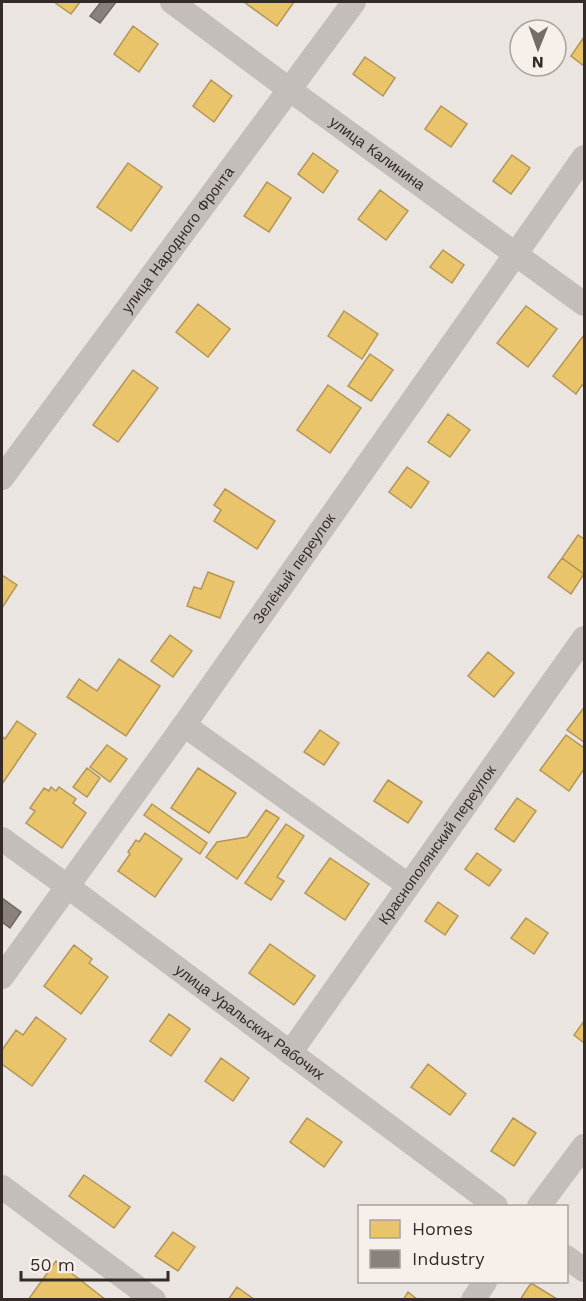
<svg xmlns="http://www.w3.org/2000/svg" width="586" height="1301" font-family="'Work Sans',sans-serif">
<rect width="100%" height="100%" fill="#ebe5e1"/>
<!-- homes -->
<path fill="#e9c46a" stroke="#b39656" stroke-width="1.5" d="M54 2H80L71 14Z
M244 2H294L277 26Z
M133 26 158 44 139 72 114 54Z
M584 37V66L571 56Z
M365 57 395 78 383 96 353 74Z
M211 80 232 96 214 122 193 106Z
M441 106 467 124 451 147 425 129Z
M313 153 338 171 323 193 298 174Z
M512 155 530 168 511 194 493 181Z
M128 163 162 187 131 231 97 207Z
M267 182 291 198 269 232 244 216Z
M380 190 408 211 386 240 358 219Z
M443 250 464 265 452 283 430 267Z
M198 304 230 329 208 357 176 332Z
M526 306 557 329 528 367 497 343Z
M344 311 378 334 362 359 328 336Z
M584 335V387L582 385 576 394 553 376Z
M370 354 393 370 371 401 348 386Z
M133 370 158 388 118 442 93 425Z
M328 385 361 408 330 453 297 430Z
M448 414 470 430 450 457 428 442Z
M407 467 429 482 411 508 389 492Z
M225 489 275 521 257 549 214 521 221 510 214 505Z
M578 535 584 539V574L562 558Z
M562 558 584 574 571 594 548 577Z
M208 572 234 582 220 618 187 606 194 587 201 589Z
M2 575 17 585 2 608Z
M170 635 192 651 173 677 151 661Z
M488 652 514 673 494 697 468 676Z
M119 659 160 686 126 736 67 697 79 679 97 691Z
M583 709 584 710V742L567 730Z
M17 721 36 734 2 784V736L5 739Z
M320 730 339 743 324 765 304 752Z
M566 735 584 748V769L569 791 540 770Z
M107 745 127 759 110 782 90 767Z
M87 768 100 778 87 797 73 787Z
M198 768 236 793 209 833 171 808Z
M388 780 422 802 408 823 374 801Z
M51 787 56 791 59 787 76 799 73 803 86 813 62 848 26 823 35 811 30 808 44 788 49 791Z
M517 798 536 811 514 842 495 829Z
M152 804 207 843 200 854 144 815Z
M266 810 279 818 237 879 206 857 217 842 247 837Z
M286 824 304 836 277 877 284 881 271 900 245 883Z
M145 833 182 859 155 897 118 871 130 854 128 852 136 840 139 842Z
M477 853 501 870 489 886 465 869Z
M330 858 369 884 345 920 305 893Z
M438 902 458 916 445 935 425 921Z
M526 918 548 933 534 954 511 938Z
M270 944 315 976 294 1005 249 973Z
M74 945 92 959 89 963 108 977 81 1014 44 986Z
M169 1014 190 1029 171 1056 150 1041Z
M36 1017 66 1039 32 1086 2 1064V1050L16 1030 23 1035Z
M584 1021V1043L574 1035Z
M221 1058 249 1078 233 1101 205 1081Z
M428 1064 466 1094 450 1115 411 1087Z
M307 1118 342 1142 324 1167 290 1142Z
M513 1118 536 1133 514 1166 491 1151Z
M84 1175 130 1207 114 1228 69 1196Z
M173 1232 195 1247 178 1271 155 1256Z
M56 1261 106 1300H28Z
M531 1283 557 1299V1300H520Z
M237 1287 255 1300H228Z
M408 1292 418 1300H403Z"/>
<!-- industry -->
<path fill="#8a817c" stroke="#706763" stroke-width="1.5" d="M101 2H116L100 23 90 16Z
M2 898 21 912 10 928 2 922Z"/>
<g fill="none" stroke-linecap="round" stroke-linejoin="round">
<!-- minor -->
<g stroke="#c4beba" stroke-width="24">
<path id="s1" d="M172 2 290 90 584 304"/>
<path id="s2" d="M2 478 354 2"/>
<path d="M184 725 408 885"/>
<path id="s3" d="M2 839 67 886 496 1206"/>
<path id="s4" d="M2 977 184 725 584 157"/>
<path id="s5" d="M290 1053 584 638"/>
<path d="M2 1187 154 1300"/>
<path d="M539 1206 584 1146"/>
<path d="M566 1257 584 1270"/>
<path d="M473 1300 485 1282"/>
</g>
</g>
<g text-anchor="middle" stroke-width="6" stroke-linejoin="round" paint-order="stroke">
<!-- street labels -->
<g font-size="15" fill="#342b29" stroke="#f7efe9">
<text dy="5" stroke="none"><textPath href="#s1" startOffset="255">улица Калинина</textPath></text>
<text dy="5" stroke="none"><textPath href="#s2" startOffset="296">улица Народного Фронта</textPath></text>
<text dy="5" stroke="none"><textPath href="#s4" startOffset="502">Зелёный переулок</textPath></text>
<text dy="5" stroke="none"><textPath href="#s5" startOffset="255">Краснополянский переулок</textPath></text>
<text dy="5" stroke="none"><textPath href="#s3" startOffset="308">улица Уральских Рабочих</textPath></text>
</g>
</g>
<!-- border -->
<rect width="586" height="1301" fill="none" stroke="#342b29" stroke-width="6"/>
<!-- legend -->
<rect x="358" y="1205" width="210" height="78" fill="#f7efe9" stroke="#a9a19c" stroke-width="1.5"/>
<rect x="370" y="1220" width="30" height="18" fill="#e9c46a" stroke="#a9a19c" stroke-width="1.5"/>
<text x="412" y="1235" font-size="18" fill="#342b29">Homes</text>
<rect x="370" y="1250" width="30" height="18" fill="#8a817c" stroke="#a9a19c" stroke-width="1.5"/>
<text x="412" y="1265" font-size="18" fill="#342b29">Industry</text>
<!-- north arrow -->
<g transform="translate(538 48) rotate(181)"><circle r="28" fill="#f7efe9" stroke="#a9a19c" stroke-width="1.5"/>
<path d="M0-4.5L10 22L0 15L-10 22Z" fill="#746c69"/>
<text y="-9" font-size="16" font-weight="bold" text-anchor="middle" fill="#342b29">N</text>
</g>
<!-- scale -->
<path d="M21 1271v9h147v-9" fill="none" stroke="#342b29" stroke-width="3"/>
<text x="30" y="1271" font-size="18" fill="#342b29" stroke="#f7efe9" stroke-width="4.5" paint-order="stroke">50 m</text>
</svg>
